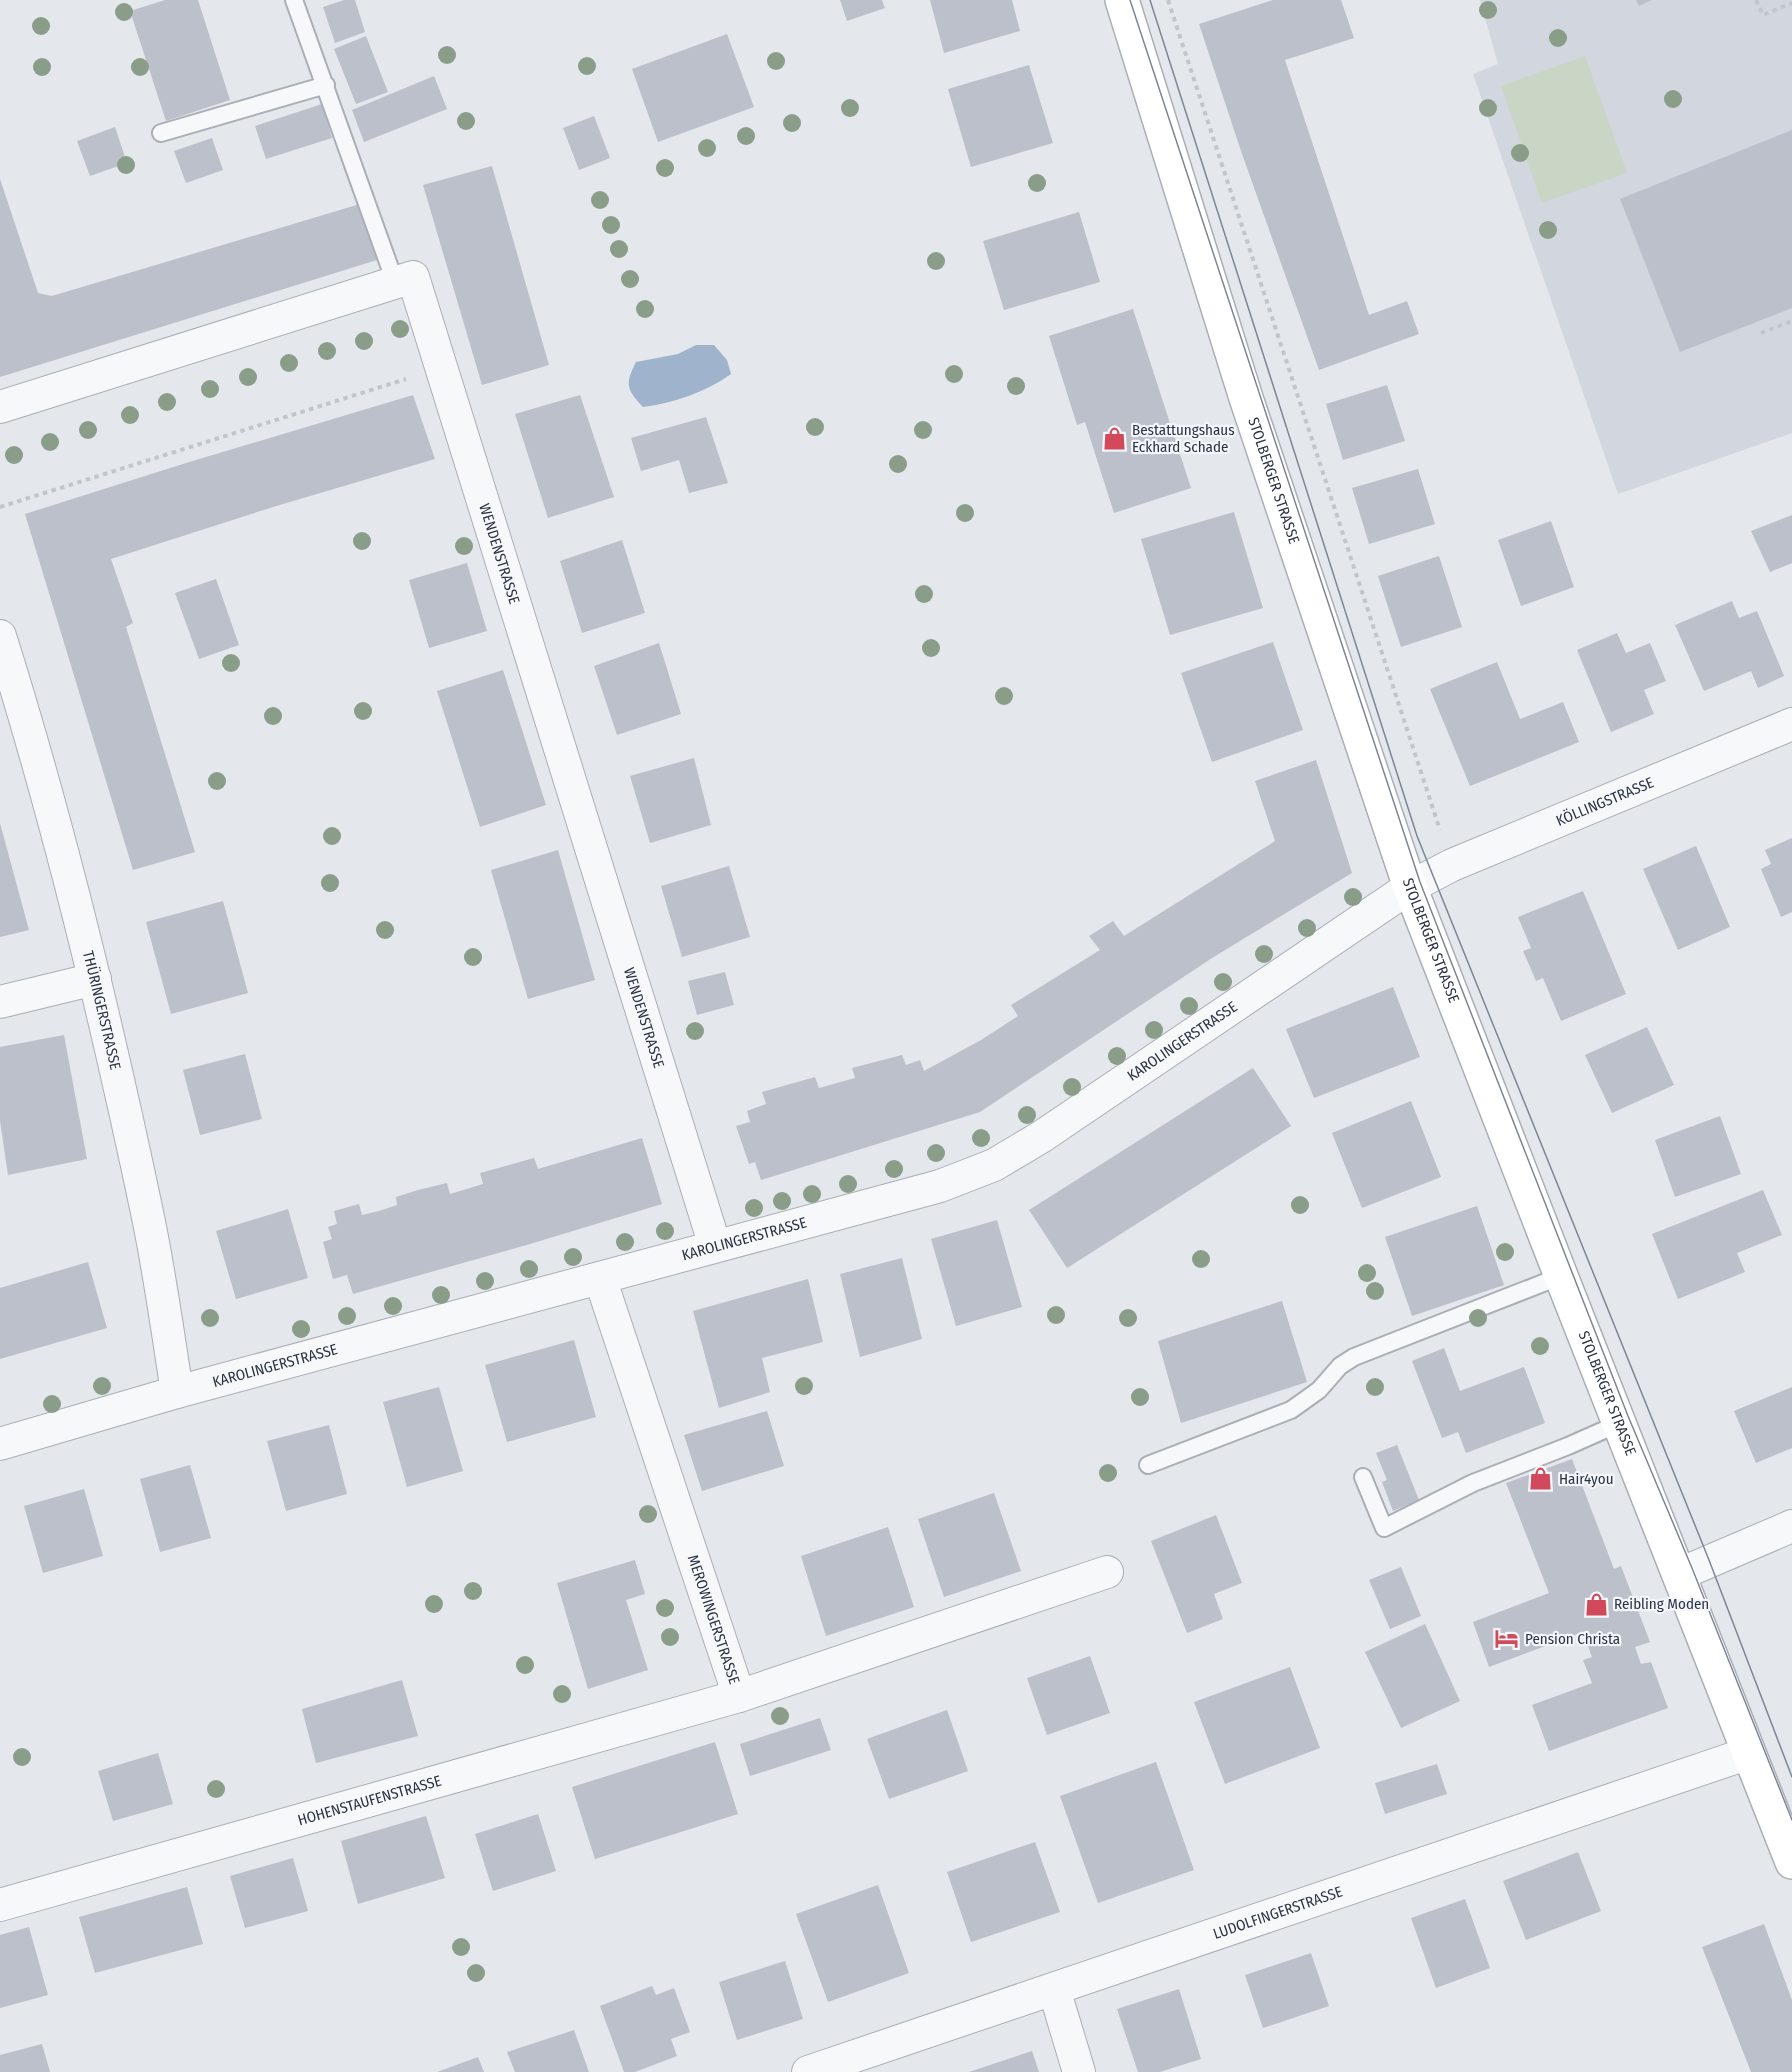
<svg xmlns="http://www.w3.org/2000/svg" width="1792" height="2072" font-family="'Fira Sans Condensed',sans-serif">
<rect width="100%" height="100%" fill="#e4e7ec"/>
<!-- built -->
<path fill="#d2d6de" d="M1480 0H1792V433L1618 494 1473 74 1498 64Z"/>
<!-- green -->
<path fill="#c9d6c5" d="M1585 56 1627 173 1542 203 1501 86Z"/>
<!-- water -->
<path fill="#9fb4cc" d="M696 345H714L727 360 731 374C706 392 674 403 643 407 626 389 625 384 636 362L678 354Z"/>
<!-- building -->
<path fill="#bbc0ca" d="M165 0H198L230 100 166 121 130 11Z
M344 0H355L365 32 335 43 323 7Z
M840 0H882L885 8 847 21Z
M930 0H1012L1020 31 944 53Z
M1273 0H1341L1354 38 1285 60 1369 315 1407 301 1419 334 1319 370 1241 151 1199 24Z
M1636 0H1652L1639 6Z
M727 34 754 107 658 142 632 69Z
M366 36 388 92 356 104 334 49Z
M1029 65 1053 143 971 167 948 89Z
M434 76 447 109 364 142 352 110Z
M322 104 332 138 266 159 255 126Z
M594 116 610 158 579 170 563 128Z
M115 127 127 163 90 176 77 141Z
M1792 130V308L1680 352 1620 199Z
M212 138 223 170 186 183 174 151Z
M492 166 549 365 482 385 423 185Z
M0 179 38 293 52 296 360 204 377 260 0 377Z
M1079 212 1100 282 1004 310 983 241Z
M1133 309 1191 488 1114 513 1085 422 1077 425 1049 336Z
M1387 385 1405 441 1343 460 1326 404Z
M413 395 435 459 273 507 111 559 133 623 126 627 195 852 133 870 25 514 186 463Z
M580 395 614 497 548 518 515 414Z
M706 417 728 483 689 493 679 460 641 471 631 438Z
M1418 469 1435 524 1369 544 1352 488Z
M1234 512 1263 608 1170 635 1141 539Z
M1792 515V563L1770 572 1751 531Z
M1551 521 1574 587 1521 606 1498 540Z
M622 540 645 613 582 633 560 561Z
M1439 556 1462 627 1401 647 1378 576Z
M467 563 487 631 429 648 409 580Z
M216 579 239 645 199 659 175 593Z
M1732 601 1739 618 1757 611 1784 676 1758 688 1751 671 1704 691 1675 625Z
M1617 633 1626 653 1650 643 1666 681 1644 690 1654 714 1611 732 1577 650Z
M1273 642 1303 730 1212 762 1181 673Z
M659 643 681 714 617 735 594 666Z
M1497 662 1520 719 1563 702 1579 742 1470 786 1430 689Z
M503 670 546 805 480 827 437 691Z
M694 758 711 825 650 843 630 776Z
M1316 760 1352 873 1212 958 980 1112 761 1180 755 1162 749 1164 736 1126 750 1122 747 1111 766 1104 762 1092 815 1077 819 1088 855 1078 852 1068 902 1055 906 1065 920 1060 924 1071 981 1040 1018 1016 1011 1005 1100 950 1089 936 1113 921 1124 936 1275 841 1255 781Z
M0 823 29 930 0 937Z
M1792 838V912L1781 917 1761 869 1771 864 1765 850Z
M1696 846 1730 927 1678 950 1643 869Z
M558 850 595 980 528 999 491 870Z
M729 866 750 937 682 957 661 886Z
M1583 891 1626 994 1561 1021 1543 978 1536 981 1523 951 1531 948 1518 917Z
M223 901 248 993 171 1014 146 922Z
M725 972 734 1005 697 1015 688 981Z
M1393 987 1420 1057 1314 1098 1286 1029Z
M1647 1027 1674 1085 1612 1113 1585 1055Z
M64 1035 87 1159 8 1175 0 1121V1047Z
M245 1054 262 1119 200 1135 183 1070Z
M1253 1068 1291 1126 1067 1268 1029 1210Z
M1411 1101 1441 1177 1362 1208 1332 1133Z
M1720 1116 1741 1174 1675 1197 1655 1140Z
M642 1138 662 1204 530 1244 353 1294 347 1275 333 1279 323 1242 332 1239 328 1227 337 1224 334 1211 359 1204 362 1215 379 1211 397 1205 396 1197 418 1190 447 1183 450 1194 483 1184 480 1173 534 1158 538 1169Z
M1763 1190 1782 1235 1737 1253 1745 1272 1678 1299 1652 1234Z
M1477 1206 1504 1285 1412 1316 1385 1237Z
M288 1209 308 1278 236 1299 216 1231Z
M997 1220 1022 1307 956 1326 931 1239Z
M902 1258 922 1339 860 1357 840 1274Z
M88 1262 107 1328 0 1359V1288Z
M808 1279 823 1342 762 1358 770 1392 719 1408 693 1311Z
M1282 1301 1307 1382 1181 1423 1158 1341Z
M574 1340 596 1417 507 1442 485 1365Z
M1444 1348 1460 1391 1524 1367 1545 1423 1466 1453 1458 1432 1442 1438 1412 1361Z
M439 1387 463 1471 407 1487 383 1402Z
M1792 1387V1448L1756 1463 1734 1411Z
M767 1411 784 1466 702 1491 684 1435Z
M329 1425 347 1494 286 1511 267 1441Z
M1397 1445 1419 1500 1393 1511 1382 1482 1387 1480 1376 1453Z
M1572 1459 1614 1569 1621 1566 1650 1642 1635 1647 1641 1664 1651 1662 1668 1708 1549 1751 1532 1705 1592 1683 1583 1660 1592 1657 1583 1632 1489 1667 1473 1622 1549 1593 1506 1483Z
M190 1465 211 1538 160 1552 140 1479Z
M84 1489 103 1556 43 1573 24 1506Z
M994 1493 1021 1571 944 1597 918 1519Z
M1216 1515 1242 1583 1214 1594 1223 1619 1187 1633 1151 1541Z
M888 1527 914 1607 826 1636 801 1556Z
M635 1560 645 1594 626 1600 648 1670 588 1689 557 1583Z
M1401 1567 1421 1616 1390 1629 1369 1580Z
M1425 1624 1460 1701 1401 1728 1365 1652Z
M1090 1656 1110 1713 1047 1735 1027 1678Z
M1290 1667 1320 1748 1225 1784 1194 1702Z
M402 1680 418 1736 316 1763 302 1709Z
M947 1710 968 1771 889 1799 867 1739Z
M820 1718 831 1750 750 1776 740 1744Z
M715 1742 738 1814 595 1859 572 1787Z
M158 1753 173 1804 113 1821 98 1771Z
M1156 1762 1194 1870 1098 1903 1060 1796Z
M1437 1764 1447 1794 1385 1814 1375 1783Z
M538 1814 556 1871 493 1891 475 1834Z
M426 1816 445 1878 358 1904 341 1841Z
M1035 1842 1060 1912 971 1942 947 1872Z
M1578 1852 1601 1911 1526 1940 1503 1881Z
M293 1858 308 1911 245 1928 230 1876Z
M878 1885 909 1973 828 2002 796 1914Z
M187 1887 203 1944 95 1973 79 1917Z
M1465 1899 1490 1968 1436 1988 1411 1918Z
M1764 1924 1792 2000V2072H1751L1702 1947Z
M29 1927 48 1995 0 2008V1935Z
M1311 1953 1329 2006 1263 2028 1245 1975Z
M785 1961 803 2019 737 2040 719 1982Z
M652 1986 656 1995 674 1988 690 2032 671 2039 677 2056 635 2072H624L600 2006Z
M1179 1989 1201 2059 1160 2072H1138L1117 2009Z
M574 2030 589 2072H515L507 2052Z
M42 2044 50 2072H0V2055Z
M1032 2051 1039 2072H969Z
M478 2057 484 2072H437Z"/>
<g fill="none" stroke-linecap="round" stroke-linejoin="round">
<defs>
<path id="service" d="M294 0 395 282
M161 133 326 85
M1148 1465 1291 1410 1319 1390 1340 1366 1354 1357 1561 1276
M1363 1477 1384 1528 1473 1483 1568 1446 1620 1423"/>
<g id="minor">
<path id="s1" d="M0 407 413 277 715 1246"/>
<path id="s2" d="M0 636C60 826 107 1022 148 1217 160 1275 168 1334 177 1392"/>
<path d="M0 1002 95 979"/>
<path id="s3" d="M600 1278 739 1696"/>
<path id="s4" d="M0 1444 177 1392 940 1186 994 1165 1041 1137 1410 887 1452 865 1792 724"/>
<path d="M1680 1574 1792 1526"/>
<path id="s5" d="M0 1905 739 1696 1107 1572"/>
<path d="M1054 1989 1079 2072"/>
<path id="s6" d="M808 2072 1749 1753"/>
</g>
<g id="secondary">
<path id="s7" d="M1122 0 1246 398 1410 887 1561 1276 1792 1862"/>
</g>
</defs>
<!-- service casing -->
<use href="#service" stroke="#a9aeb7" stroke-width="20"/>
<!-- minor casing -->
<use href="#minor" stroke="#a9aeb7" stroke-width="34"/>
<!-- secondary casing -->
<use href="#secondary" stroke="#a9aeb7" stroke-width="36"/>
<!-- path -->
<path stroke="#c2c5cb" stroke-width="4" stroke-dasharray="4.5 4.5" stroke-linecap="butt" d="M1168 0 1440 830
M1756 0 1763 15 1792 3
M1761 333 1792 321
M0 507 406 379"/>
<!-- service -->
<use href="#service" stroke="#f7f8fa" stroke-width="16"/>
<!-- minor -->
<use href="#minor" stroke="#f7f8fa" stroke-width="32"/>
<!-- secondary -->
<use href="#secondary" stroke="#fff" stroke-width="33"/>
<!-- tram -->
<path stroke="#7d8696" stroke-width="1.5" d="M1130 0 1420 882 1628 1416 1692 1568 1792 1820
M1150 0 1417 836 1709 1560 1792 1777"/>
</g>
<!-- trees -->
<g fill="#899d89">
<circle cx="1488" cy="10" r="9"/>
<circle cx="124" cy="12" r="9"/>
<circle cx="41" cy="26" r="9"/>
<circle cx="1558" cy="38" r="9"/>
<circle cx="447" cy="55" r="9"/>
<circle cx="776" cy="61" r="9"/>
<circle cx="587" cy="66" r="9"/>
<circle cx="42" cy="67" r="9"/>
<circle cx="140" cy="67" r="9"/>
<circle cx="1673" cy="99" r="9"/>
<circle cx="850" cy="108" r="9"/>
<circle cx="1488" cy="108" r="9"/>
<circle cx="466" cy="121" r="9"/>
<circle cx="792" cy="123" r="9"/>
<circle cx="746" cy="136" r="9"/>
<circle cx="707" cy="148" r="9"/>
<circle cx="1520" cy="153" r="9"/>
<circle cx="126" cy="165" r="9"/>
<circle cx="665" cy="168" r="9"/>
<circle cx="1037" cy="183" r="9"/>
<circle cx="600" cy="200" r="9"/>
<circle cx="611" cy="225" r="9"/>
<circle cx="1548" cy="230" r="9"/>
<circle cx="619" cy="249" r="9"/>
<circle cx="936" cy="261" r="9"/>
<circle cx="630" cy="279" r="9"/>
<circle cx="645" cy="309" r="9"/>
<circle cx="400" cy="329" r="9"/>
<circle cx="364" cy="341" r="9"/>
<circle cx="327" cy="351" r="9"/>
<circle cx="289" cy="363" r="9"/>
<circle cx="954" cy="374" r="9"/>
<circle cx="248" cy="377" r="9"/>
<circle cx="1016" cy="386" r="9"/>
<circle cx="210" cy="389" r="9"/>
<circle cx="167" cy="402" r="9"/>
<circle cx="130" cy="415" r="9"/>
<circle cx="815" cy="427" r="9"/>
<circle cx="88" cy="430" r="9"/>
<circle cx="923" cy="430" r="9"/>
<circle cx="50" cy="442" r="9"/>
<circle cx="14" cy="455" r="9"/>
<circle cx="898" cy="464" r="9"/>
<circle cx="965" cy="513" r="9"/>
<circle cx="362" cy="541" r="9"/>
<circle cx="464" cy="546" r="9"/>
<circle cx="924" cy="594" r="9"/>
<circle cx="931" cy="648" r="9"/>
<circle cx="231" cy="663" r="9"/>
<circle cx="1004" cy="696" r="9"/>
<circle cx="363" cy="711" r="9"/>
<circle cx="273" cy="716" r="9"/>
<circle cx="217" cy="781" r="9"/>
<circle cx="332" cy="836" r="9"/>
<circle cx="330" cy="883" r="9"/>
<circle cx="1353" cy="897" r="9"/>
<circle cx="1307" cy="928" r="9"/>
<circle cx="385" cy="930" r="9"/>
<circle cx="1264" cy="954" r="9"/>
<circle cx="473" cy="957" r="9"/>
<circle cx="1223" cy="982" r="9"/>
<circle cx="1189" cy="1006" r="9"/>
<circle cx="1154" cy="1030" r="9"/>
<circle cx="695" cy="1031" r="9"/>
<circle cx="1117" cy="1056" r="9"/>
<circle cx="1072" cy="1087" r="9"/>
<circle cx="1027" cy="1115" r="9"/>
<circle cx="981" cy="1138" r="9"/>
<circle cx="936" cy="1153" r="9"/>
<circle cx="894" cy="1169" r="9"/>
<circle cx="848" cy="1184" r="9"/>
<circle cx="812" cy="1194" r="9"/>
<circle cx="782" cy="1201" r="9"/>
<circle cx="1300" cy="1205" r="9"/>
<circle cx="754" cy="1208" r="9"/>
<circle cx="665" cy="1231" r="9"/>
<circle cx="625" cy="1242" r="9"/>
<circle cx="1505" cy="1252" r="9"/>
<circle cx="573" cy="1257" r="9"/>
<circle cx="1201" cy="1259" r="9"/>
<circle cx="529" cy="1269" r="9"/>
<circle cx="1367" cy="1273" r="9"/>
<circle cx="485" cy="1281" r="9"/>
<circle cx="1375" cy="1291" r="9"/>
<circle cx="441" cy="1295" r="9"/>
<circle cx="393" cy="1306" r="9"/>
<circle cx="1056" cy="1315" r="9"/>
<circle cx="347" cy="1316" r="9"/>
<circle cx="210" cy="1318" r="9"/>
<circle cx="1128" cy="1318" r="9"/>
<circle cx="1478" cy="1318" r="9"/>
<circle cx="301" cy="1329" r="9"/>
<circle cx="1540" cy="1346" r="9"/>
<circle cx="102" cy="1386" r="9"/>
<circle cx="804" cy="1386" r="9"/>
<circle cx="1375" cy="1387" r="9"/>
<circle cx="1140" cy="1397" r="9"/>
<circle cx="52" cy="1404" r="9"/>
<circle cx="1108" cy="1473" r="9"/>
<circle cx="648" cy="1514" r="9"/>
<circle cx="473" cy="1591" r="9"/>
<circle cx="434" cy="1604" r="9"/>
<circle cx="665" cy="1608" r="9"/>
<circle cx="670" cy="1637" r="9"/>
<circle cx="525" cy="1665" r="9"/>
<circle cx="562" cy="1694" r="9"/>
<circle cx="780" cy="1716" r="9"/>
<circle cx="22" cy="1757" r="9"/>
<circle cx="216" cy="1789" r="9"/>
<circle cx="461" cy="1947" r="9"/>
<circle cx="476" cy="1973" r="9"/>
</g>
<!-- icons -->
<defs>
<symbol id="shop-bare" viewBox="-9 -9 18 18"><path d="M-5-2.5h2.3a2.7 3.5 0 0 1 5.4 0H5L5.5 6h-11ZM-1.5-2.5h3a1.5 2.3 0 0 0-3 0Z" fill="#d1495b" stroke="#f4f6f9" stroke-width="2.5" paint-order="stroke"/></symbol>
<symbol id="hotel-bare" viewBox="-9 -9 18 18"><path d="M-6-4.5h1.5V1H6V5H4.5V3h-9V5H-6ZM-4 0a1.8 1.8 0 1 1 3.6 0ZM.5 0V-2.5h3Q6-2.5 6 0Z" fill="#d1495b" stroke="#f4f6f9" stroke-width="2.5" paint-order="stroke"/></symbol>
</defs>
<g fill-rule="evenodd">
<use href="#shop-bare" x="1098" y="422" width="33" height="33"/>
<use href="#shop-bare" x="1524" y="1462" width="33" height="33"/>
<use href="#shop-bare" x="1580" y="1588" width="33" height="33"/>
<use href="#hotel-bare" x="1490" y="1622" width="33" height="33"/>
</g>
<g text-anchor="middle" stroke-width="4.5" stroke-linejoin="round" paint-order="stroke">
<!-- poi labels -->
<g font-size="15" fill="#2b3445" stroke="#f4f6f9" text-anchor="start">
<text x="1132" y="435">Bestattungshaus<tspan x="1132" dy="17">Eckhard Schade</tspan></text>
<text x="1559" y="1484">Hair4you</text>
<text x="1614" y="1609">Reibling Moden</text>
<text x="1525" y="1644">Pension Christa</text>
</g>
<!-- street labels -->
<g font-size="15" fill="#2b3445" stroke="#f4f6f9">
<text dy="5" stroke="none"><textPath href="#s7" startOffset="504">STOLBERGER STRASSE</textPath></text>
<text dy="5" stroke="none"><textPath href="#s1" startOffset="723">WENDENSTRASSE</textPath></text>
<text dy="5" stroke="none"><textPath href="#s4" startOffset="1746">KÖLLINGSTRASSE</textPath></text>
<text dy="5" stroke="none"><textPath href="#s7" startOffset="990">STOLBERGER STRASSE</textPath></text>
<text dy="5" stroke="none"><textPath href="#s2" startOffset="388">THÜRINGERSTRASSE</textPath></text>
<text dy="5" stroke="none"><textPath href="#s1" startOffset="1209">WENDENSTRASSE</textPath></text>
<text dy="5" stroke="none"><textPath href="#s4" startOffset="1258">KAROLINGERSTRASSE</textPath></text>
<text dy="5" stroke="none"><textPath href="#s4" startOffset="772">KAROLINGERSTRASSE</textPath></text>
<text dy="5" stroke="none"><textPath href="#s4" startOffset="286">KAROLINGERSTRASSE</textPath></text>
<text dy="5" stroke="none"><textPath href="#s7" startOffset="1476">STOLBERGER STRASSE</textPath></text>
<text dy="5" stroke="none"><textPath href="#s3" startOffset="360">MEROWINGERSTRASSE</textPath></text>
<text dy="5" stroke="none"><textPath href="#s5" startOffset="384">HOHENSTAUFENSTRASSE</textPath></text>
<text dy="5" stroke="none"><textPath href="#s6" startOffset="496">LUDOLFINGERSTRASSE</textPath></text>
</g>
</g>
</svg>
